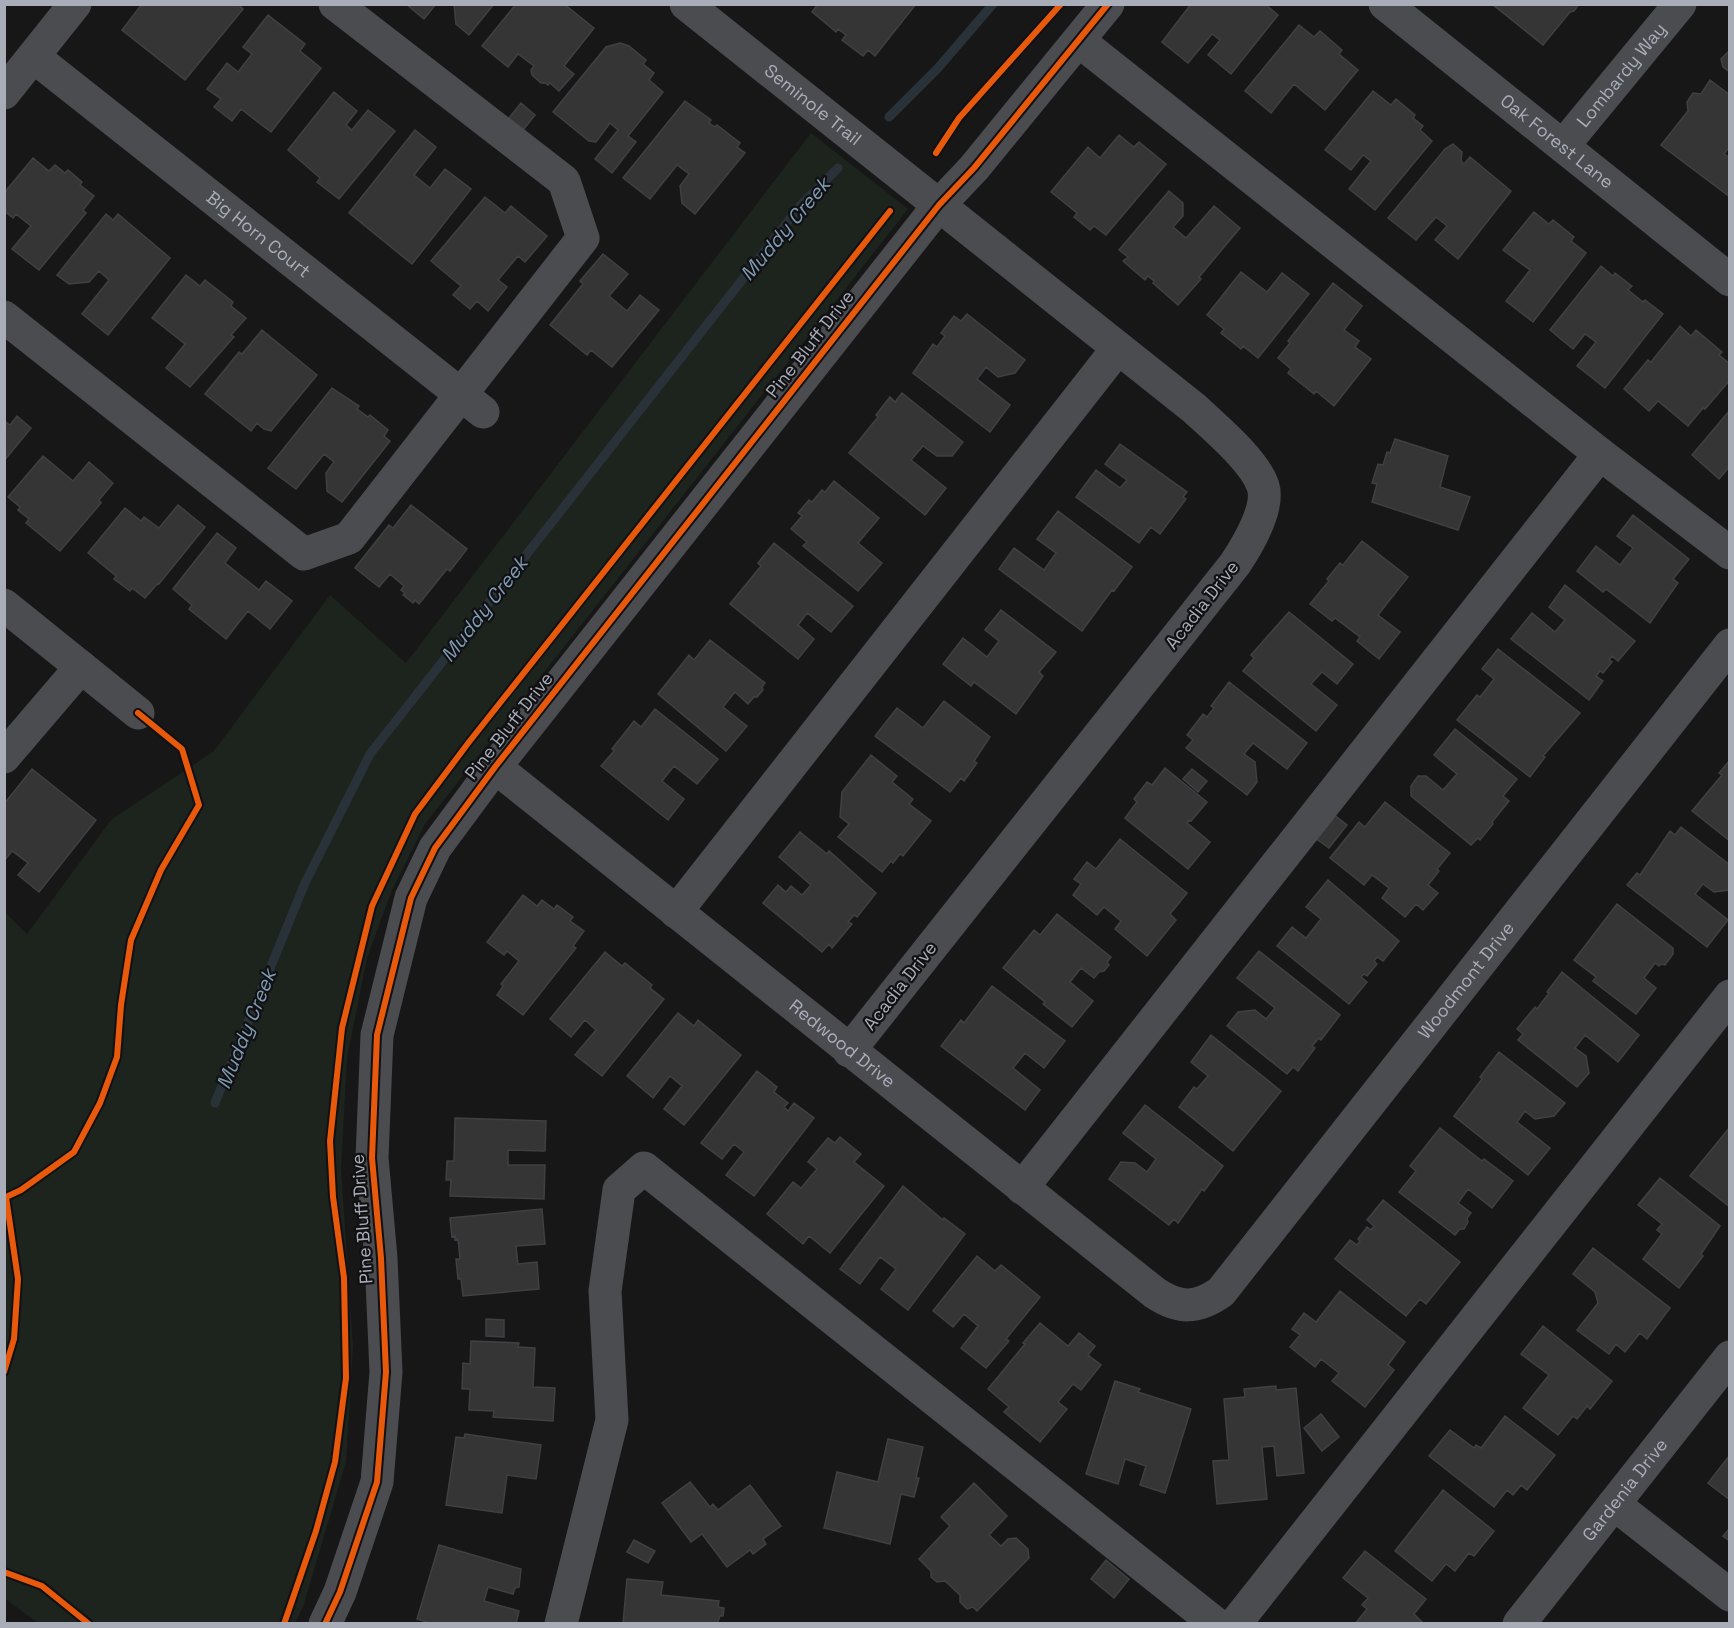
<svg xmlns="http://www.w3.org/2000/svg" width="1734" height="1628" font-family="'Space Grotesk',sans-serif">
<rect width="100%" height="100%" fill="#171717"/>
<!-- green -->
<path fill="#1d241e" d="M811 133 908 209 425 824 392 890 367 958 347 1058 341 1169 353 1346 346 1462 303 1607 295 1623H38L4 1598 5 912 27 934 111 820 214 751 330 595 406 663Z"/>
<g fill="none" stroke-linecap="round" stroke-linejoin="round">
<!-- stream -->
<path stroke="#2a3239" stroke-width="9" d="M889 117 938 68 993 4
M215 1103 305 883 370 754 800 206 838 168"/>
</g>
<!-- building -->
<path fill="#353536" stroke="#3f4043" stroke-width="1.5" d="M142 4H238L243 9 185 80 122 30Z
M406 4H436L424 19Z
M494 4 469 35 456 24 454 4Z
M516 4H564L594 28 564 66 574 74 559 91 550 83 548 85 545 83H541L532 75 531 70 534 66 518 54 508 67 482 46Z
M818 4H916L875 56 868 50 863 56 842 40 846 35 838 29 836 32 812 12Z
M1191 4H1265L1278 15 1231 74 1208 55 1220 40 1212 34 1188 63 1162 42Z
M1492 4H1579L1574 11 1570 12 1543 45Z
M268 15 305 44 300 51 321 68 271 132 241 109 232 121 214 107 221 99 207 89 227 63 238 72 252 54 243 47Z
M1299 25 1314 37 1320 31 1342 50 1339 54 1358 70 1325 110 1294 84 1271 113 1245 91Z
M620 43 629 46 646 60 643 64 654 73 649 80 663 92 628 136 636 142 612 173 595 159 618 130 610 123 596 142 589 141 553 112 606 47Z
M1730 50V72L1723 67 1721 59Z
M1710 80 1730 95V146L1724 154 1730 158V197L1661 145 1688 111 1687 102 1693 93 1701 94Z
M1373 91 1391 105 1396 99 1415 115 1413 118 1423 126 1420 130 1432 141 1375 210 1349 189 1371 161 1363 155 1351 170 1325 150Z
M334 92 357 111 346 125 352 130 368 110 395 131 339 199 317 182 320 178 288 150Z
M685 101 711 120 709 123 715 127 717 125 740 143 737 147 745 153 695 214 682 203 680 186 689 174 677 165 650 199 623 178Z
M521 103 535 115 519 135 505 123Z
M415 130 436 147 414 175 430 188 445 169 471 189 412 264 349 213Z
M1119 135 1134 147 1139 142 1166 164 1106 235 1094 226 1090 230 1074 217 1077 213 1051 192 1088 147 1100 158Z
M1453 144 1462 152 1461 161 1464 164 1470 157 1511 191 1458 259 1435 240 1447 226 1436 217 1416 240 1388 218 1445 149Z
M33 158 49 171 55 165 65 173 68 170 82 182 80 185 94 196 83 210 86 213 39 270 12 249 31 226 16 214 13 218 4 211V193Z
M1169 191 1183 203V216L1173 227 1186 238 1214 206 1240 228 1199 277 1201 279 1178 305 1153 283 1154 281 1148 276 1145 280 1123 261 1128 257 1119 250Z
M485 197 505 213 511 206 547 236 525 262 518 256 498 280 507 287 488 311 477 301 470 309 453 295 461 286 431 261Z
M1534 212 1549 224 1553 220 1574 237 1571 241 1586 253 1533 322 1506 301 1530 270 1503 250Z
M106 214 113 220 118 214 170 258 108 335 82 314 109 280 99 271 89 282 69 284 57 275Z
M603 254 628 274 609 296 627 311 640 295 659 310 612 367 591 350 587 355 550 325 583 284 580 281Z
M1601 266 1613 276 1615 273 1632 286 1628 290 1643 302 1645 300 1663 314 1605 388 1577 366 1596 342 1585 334 1573 349 1550 330Z
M1241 272 1267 292 1282 273 1309 294 1258 358 1243 346 1241 349 1221 333 1224 329 1207 315Z
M186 275 200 286 205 280 233 302 231 306 246 318 231 335 234 337 190 387 166 368 185 344 152 318Z
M1333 283 1362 306 1344 330 1359 341 1355 347 1371 359 1334 406 1316 391 1314 394 1288 373 1291 369 1278 358 1290 343 1288 341Z
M967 314 1025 360 1015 373 998 377 986 367 977 379 1010 405 990 432 913 373 933 344 937 347 945 336 941 333 954 316 961 321Z
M1680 326 1691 336 1696 330 1722 352 1719 355 1730 364V380L1705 409 1703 408 1688 426 1658 401 1649 411 1624 389 1648 360 1651 362Z
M262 330 317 375 271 431 264 429 257 423 251 431 205 394 239 352 242 354Z
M332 388 359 406 357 409 368 417 370 415 388 430 384 436 390 441 342 502 327 491 326 473 334 462 324 454 296 489 268 468Z
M902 393 963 442 952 456H937L923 446 911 460 946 488 925 515 849 453 878 417 876 415 890 397 895 402Z
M1730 410V466L1719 479 1692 455Z
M17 416 31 428 4 461V421L10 425Z
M1395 439 1448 456 1440 487 1470 497 1458 530 1372 502 1377 484 1372 483 1378 464 1383 465 1387 452 1390 453Z
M1120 444 1187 492 1183 497 1186 499 1160 534 1151 527 1139 543 1076 497 1096 470 1120 488 1127 480 1105 464Z
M43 456 73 481 89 462 113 483 99 500 101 503 60 551 26 523 29 519 18 510 20 507 8 497Z
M834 481 879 518 858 543 882 563 858 591 803 546 807 542 791 529 802 516 798 513 809 500 812 502 822 490 825 492Z
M178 505 205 527 159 584 158 583 145 598 132 588 130 591 114 579 116 576 88 553 125 508 141 521 144 517 159 528Z
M411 505 467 549 450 571 447 569 419 604 415 600 413 603 403 595 405 593 401 590 404 586 390 574 379 587 355 568 389 525 393 528Z
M1058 511 1132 567 1114 591 1112 590 1082 631 999 569 1014 548 1044 570 1056 553 1037 539Z
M1633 515 1689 559 1673 579 1678 583 1650 623 1606 589 1603 592 1577 571 1596 546 1620 565 1633 548 1617 536Z
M217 533 236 548 225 563 259 590 266 581 292 601 270 629 248 611 226 639 189 609 192 605 173 589Z
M1362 541 1408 577 1378 615 1400 632 1379 659 1357 641 1360 637 1335 618 1332 621 1310 604 1329 581 1327 579 1340 563 1343 565Z
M774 543 853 606 831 632 807 613 798 625 814 639 798 659 730 604 761 566 758 563Z
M1565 585 1635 641 1618 661 1612 656 1609 660 1612 662 1603 673 1600 671 1596 676 1603 681 1589 700 1511 639 1532 613 1555 632 1565 620 1549 607Z
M1001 610 1056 652 1039 672 1043 676 1016 714 974 682 971 686 943 664 963 638 987 657 999 641 985 630Z
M1289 612 1353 664 1337 684 1322 672 1311 684 1337 705 1316 731 1243 671 1254 658 1251 655Z
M710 640 765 683 762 687 763 690 757 697H754L748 704 735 692 723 707 747 726 726 751 658 694 689 655 694 660Z
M1498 649 1580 713 1543 756 1545 757 1530 777 1457 720 1477 695 1480 697 1494 679 1482 669Z
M1229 682 1307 743 1287 769 1253 743 1244 754 1255 762 1257 782 1247 795 1186 748 1193 740 1187 735 1203 714 1207 717 1214 708 1211 706Z
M944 701 990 737 974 761 977 763 964 781 961 778 950 792 875 736 897 708 923 728Z
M655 709 718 759 697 784 674 766 662 781 684 799 668 820 601 766 614 751 612 749 634 721 641 727Z
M1455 729 1517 779 1503 796 1509 801 1492 822 1493 824 1480 840 1478 838 1471 845 1411 796V786L1418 776H1426L1443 790 1457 774 1434 755Z
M871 755 897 776 892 782 913 799 909 804 931 821 903 856 900 854 893 863 891 861 882 872 838 837 849 824 840 817 842 792Z
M1730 760V841L1692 811 1722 775 1719 773Z
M1165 768 1207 802 1191 821 1189 820 1187 823 1210 842 1188 869 1125 818 1137 802 1134 799 1147 782 1152 785Z
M32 769 96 820 39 892 18 875 28 863 12 851 4 861V804Z
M1192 769 1207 781 1198 792 1183 779Z
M1385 802 1450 853 1437 869 1439 871 1428 885 1438 893 1423 910 1416 904 1405 917 1382 898 1389 888 1372 875 1364 885 1330 858 1359 822 1365 827Z
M1329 811 1347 825 1329 848 1311 835Z
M1681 827 1730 865V890L1714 892 1703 884 1695 894 1728 920 1707 947 1627 885 1637 873 1640 875 1670 831 1675 835Z
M800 832 827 854 829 851 876 893 857 917 854 915 848 922 852 924 832 948 829 944 822 952 763 903 778 885 786 892 791 886 802 895 811 885 779 857Z
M1120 839 1187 893 1170 914 1176 920 1147 956 1115 929 1121 921 1104 907 1097 915 1073 895 1081 884 1074 879 1087 862 1096 869Z
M1328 880 1399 941 1383 961 1377 957 1374 961 1377 964 1367 976 1364 974 1361 977 1367 982 1349 1004 1277 946 1292 927 1306 938 1321 919 1306 907Z
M523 895 537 906 542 900 554 909 557 905 573 917 570 921 584 931 573 946 576 948 523 1015 497 995 503 986 501 984 519 961 507 951 504 955 487 942Z
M1617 904 1673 948V954L1665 965 1661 964 1659 966 1655 963 1644 978 1656 988 1636 1014 1593 981 1596 977 1574 960Z
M1057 914 1111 957 1107 962 1109 965 1104 971 1099 972 1094 978 1081 968 1070 982 1093 1001 1072 1027 1043 1004 1045 1002 1003 968 1034 930 1040 935Z
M1259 951 1340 1015 1321 1040 1319 1038 1312 1046 1315 1048 1298 1071 1293 1067 1287 1074 1227 1026 1238 1012 1255 1010 1266 1019 1275 1008 1237 978Z
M605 952 622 966 625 963 652 985 650 988 664 999 602 1076 575 1055 596 1030 585 1020 571 1037 550 1019Z
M1562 972 1639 1035 1618 1062 1585 1035 1575 1048 1586 1056 1589 1073 1577 1087 1518 1040 1523 1034 1517 1029 1535 1007 1537 1009 1549 993 1547 992Z
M992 986 1065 1041 1044 1068 1025 1053 1013 1068 1040 1090 1025 1110 941 1046 961 1020 964 1023Z
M678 1013 694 1026 698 1020 741 1055 684 1125 664 1109 682 1086 670 1076 653 1098 627 1076Z
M1211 1035 1281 1091 1233 1151 1179 1107 1194 1087 1197 1089 1208 1076 1191 1062Z
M1499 1052 1565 1103 1554 1116 1535 1119 1525 1111 1517 1122 1550 1148 1528 1175 1454 1116 1482 1079 1480 1077Z
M757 1071 777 1087 774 1092 788 1103 784 1107 788 1111 794 1103 814 1118 754 1196 726 1175 744 1152 734 1144 722 1159 701 1143Z
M1145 1105 1223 1166 1204 1191 1202 1189 1178 1223 1174 1219 1169 1225 1109 1179 1121 1162 1135 1163 1147 1172 1156 1159 1123 1133Z
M455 1118 546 1121 545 1151 508 1150V1165H545L544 1199 450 1196 451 1180H446L447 1161H454Z
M1730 1127V1207L1690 1176Z
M1440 1128 1482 1161 1484 1159 1513 1181 1492 1208 1468 1189 1458 1203 1471 1213 1467 1218 1468 1222 1464 1229H1460L1455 1235 1399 1192 1416 1171 1410 1166Z
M840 1137 861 1154 854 1162 884 1186 830 1253 809 1236 803 1244 767 1214 793 1182 801 1188 817 1169 808 1162 828 1138 835 1143Z
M1660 1178 1720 1226 1701 1254 1703 1256 1679 1288 1643 1259 1662 1234 1657 1230 1662 1224 1638 1205Z
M903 1186 943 1220 944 1218 965 1234 908 1310 881 1289 896 1269 880 1257 860 1284 840 1269Z
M1383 1200 1460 1262 1426 1304 1420 1299 1406 1316 1335 1259 1350 1240 1357 1245 1360 1241 1358 1239 1367 1227 1371 1230 1374 1226 1367 1220Z
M542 1209 545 1244 516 1246 518 1264 537 1262 539 1289 463 1296 461 1279H458L456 1259H460L458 1239 455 1240V1236L452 1237 450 1218Z
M1593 1248 1670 1308 1647 1339 1640 1333 1625 1352 1616 1344 1609 1354 1577 1330 1598 1303 1595 1292 1573 1274Z
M977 1256 995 1271 1001 1265 1040 1297 1006 1339 1009 1341 986 1368 961 1348 978 1326 964 1314 953 1327 933 1311Z
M1340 1291 1405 1342 1388 1365 1394 1370 1365 1407 1332 1381 1339 1373 1321 1359 1315 1367 1290 1347 1300 1335 1292 1329 1304 1313 1316 1322Z
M486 1319 504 1320V1337L486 1336Z
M1040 1323 1068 1346 1079 1333 1095 1346 1088 1355 1101 1365 1081 1390 1073 1384 1058 1402 1067 1409 1040 1442 1004 1412 1009 1407 988 1389 1025 1344 1023 1343Z
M1543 1326 1612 1381 1590 1409 1587 1406 1577 1419 1573 1416 1558 1435 1523 1408 1549 1375 1521 1354Z
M471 1341 519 1343 518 1347 535 1348 533 1387 555 1388 553 1421 493 1417 494 1411 469 1410 470 1389H462L463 1363 470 1364Z
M1115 1381 1140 1389 1138 1392 1191 1409 1165 1493 1140 1485 1146 1466 1125 1459 1118 1484 1086 1474Z
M1276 1386V1390L1296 1388 1304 1473 1277 1476 1274 1446 1262 1447 1267 1499 1217 1504 1213 1461 1229 1460 1224 1399 1245 1397 1244 1389Z
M1321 1414 1339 1437 1322 1451 1304 1428Z
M1505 1416 1555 1455 1527 1490 1521 1485 1513 1495 1507 1490 1494 1507 1429 1456 1450 1430 1474 1448 1476 1445 1481 1448Z
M465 1434 541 1445 536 1479 507 1475 502 1513 446 1505 456 1437 464 1438Z
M888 1439 923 1447 916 1478H919L914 1497 901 1494 890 1544 824 1528 837 1472 878 1482Z
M1730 1455V1500L1708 1483Z
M690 1482 710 1507 713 1504 718 1510 750 1485 781 1526 763 1539 766 1544 753 1554 750 1550 727 1567 702 1534 691 1542 662 1503Z
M974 1483 1007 1516 989 1535 1001 1546 1008 1539 1016 1538 1028 1549 1029 1558 977 1611 973 1607 967 1609 960 1602V1595L945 1581 937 1582 931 1577V1571L919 1559 950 1526 941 1517Z
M1443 1490 1494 1531 1474 1556 1469 1553 1455 1571 1446 1564 1432 1581 1395 1551Z
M1730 1528V1541L1723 1536Z
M634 1540 655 1551 648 1563 627 1552Z
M439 1545 521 1569 519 1587 515 1588 513 1594 488 1587 484 1601 519 1611 516 1624H433L417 1619Z
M1365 1551 1426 1599 1414 1614 1424 1624H1355L1367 1609 1362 1605 1368 1598 1343 1578Z
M1106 1560 1129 1579 1114 1598 1091 1579Z
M627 1579 663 1582 661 1595 719 1601 718 1607 724 1608 723 1616H720L717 1624H623Z"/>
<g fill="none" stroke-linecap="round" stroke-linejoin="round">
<!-- minor -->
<g stroke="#4b4c50" stroke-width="33">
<path id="s1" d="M686 4 1195 409C1215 428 1254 460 1263 486 1270 508 1247 546 1235 564L849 1051"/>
<path id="s2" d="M1385 4 1730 280"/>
<path d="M1079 41 1600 454 1730 553"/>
<path id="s3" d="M34 57 483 412"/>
<path d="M4 93 75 4"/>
<path id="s4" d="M1563 146 1680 4"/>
<path d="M4 317 304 554 349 538 583 238 564 181 335 4"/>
<path d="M4 605 138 713"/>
<path d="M4 757 81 667"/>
<path id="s5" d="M495 767 1155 1293C1179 1309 1197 1309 1221 1292L1730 645"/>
<path d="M676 912 1118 348"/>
<path d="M1022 1188 1600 454"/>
<path d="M1614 1504 1730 1595"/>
<path d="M325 1624 340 1592 377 1482 386 1372 381 1258 372 1158 377 1035 411 898 435 848 495 767 939 205 974 168 1108 4"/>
<path d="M561 1624 612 1420 605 1291 619 1190 644 1168 1216 1624"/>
<path d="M1235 1624 1730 996"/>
<path id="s6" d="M1519 1624 1730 1357"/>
</g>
<defs>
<path id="cycleway" d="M936 153 959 118 1061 4
M4 1372 14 1339 18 1279 6 1197 21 1190 74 1152 100 1103 117 1057 121 1005 131 940 161 870 199 805 182 749 138 713
M4 1572 42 1586 89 1624
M284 1624 316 1531 335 1462 346 1378 344 1278 333 1197 330 1141 342 1028 372 906 415 814 469 742 890 211
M325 1624 340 1592 377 1482 386 1372 381 1258 372 1158 377 1035 411 898 435 848 495 767 939 205 974 168 1108 4"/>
</defs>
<!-- cycleway casing -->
<use href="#cycleway" stroke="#111113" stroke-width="10"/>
<!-- cycleway -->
<use href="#cycleway" stroke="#e8590c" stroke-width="6"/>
</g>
<g text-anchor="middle" stroke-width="4.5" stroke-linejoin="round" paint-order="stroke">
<!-- street labels -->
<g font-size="18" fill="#a8adb8" stroke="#111113">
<text dy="6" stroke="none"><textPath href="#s4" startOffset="92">Lombardy Way</textPath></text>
<text dy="6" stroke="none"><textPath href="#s1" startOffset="162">Seminole Trail</textPath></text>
<text dy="6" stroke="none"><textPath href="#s2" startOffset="220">Oak Forest Lane</textPath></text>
<text dy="6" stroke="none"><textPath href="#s3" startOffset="286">Big Horn Court</textPath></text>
<text transform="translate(810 344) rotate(-52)" y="6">Pine Bluff Drive</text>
<text transform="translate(1202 605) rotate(-52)" y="6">Acadia Drive</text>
<text transform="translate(509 726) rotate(-52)" y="6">Pine Bluff Drive</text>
<text dy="6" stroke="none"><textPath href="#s5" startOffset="1312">Woodmont Drive</textPath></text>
<text transform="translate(900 986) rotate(-52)" y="6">Acadia Drive</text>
<text dy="6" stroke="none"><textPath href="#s5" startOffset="444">Redwood Drive</textPath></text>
<text transform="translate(362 1219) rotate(-94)" y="6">Pine Bluff Drive</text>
<text dy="6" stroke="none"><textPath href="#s6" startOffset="171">Gardenia Drive</textPath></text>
</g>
<!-- water labels -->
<g font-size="20" font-style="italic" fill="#7f9bb3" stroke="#111113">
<text transform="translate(785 229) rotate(-50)" y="7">Muddy Creek</text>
<text transform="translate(484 609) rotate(-52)" y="7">Muddy Creek</text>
<text transform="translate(246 1029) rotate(-68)" y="7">Muddy Creek</text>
</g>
</g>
<!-- border -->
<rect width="1734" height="1628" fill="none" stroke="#a8adb8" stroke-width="12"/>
</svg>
